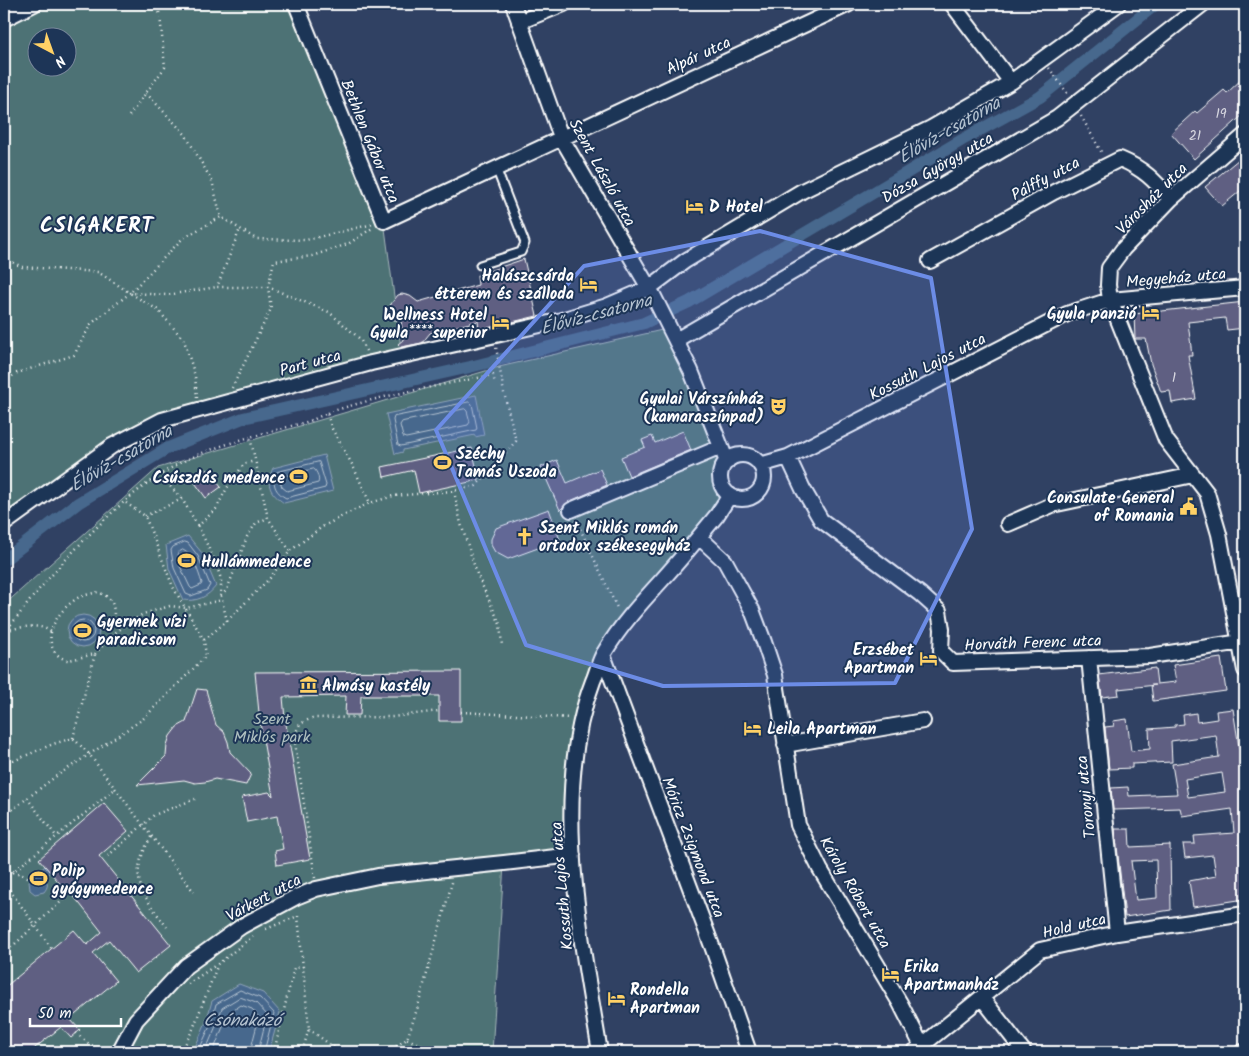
<svg xmlns="http://www.w3.org/2000/svg" width="1249" height="1056" font-family="Kalam,sans-serif">
<rect width="100%" height="100%" fill="#304163"/>
<filter id="ink" filterUnits="userSpaceOnUse"><feTurbulence type="fractalNoise" baseFrequency=".02" numOctaves="2"/><feDisplacementMap in="SourceGraphic" scale="10" xChannelSelector="R" yChannelSelector="G"/><feConvolveMatrix kernelMatrix="1 2 1 2 8 2 1 2 1" color-interpolation-filters="sRGB"/></filter>
<g filter="url(#ink)">
<!-- green -->
<path fill="#4d7274" stroke="#a6b8ba" fill-rule="evenodd" d="M34 4H296L384 221 402 356 162 420 4 524V19ZM38 38H68V68H38Z
M662 330 691 371 727 462 722 468 721 483 730 495 621 626 586 700 573 855 504 864 492 1052H4V605L158 468 499 367Z"/>
<!-- water -->
<path fill="#46688d" stroke="#90a4bb" d="M476 395 484 435 475 437V435L403 450V452L395 454 386 414Z
M324 455 333 491 284 503C270 493 265 485 273 468Z
M188 536 202 553 216 586C208 597 196 602 183 600L169 569 166 545Z
M67 631a16 16 0 1 1 32 0a16 16 0 1 1-32 0Z
M45 866 50 872 44 878C49 883 48 887 44 892L35 894 30 890 29 881Z
M239 984 263 993 280 1012 269 1052H193L206 1022 212 1001Z"/>
<g fill="none" stroke-linecap="round" stroke-linejoin="round">
<!-- shore -->
<path stroke="#b5c3d1" stroke-width="1" d="M470 402 472 404 477 428 476 430 401 446 398 445 393 420 394 417Z
M465 409 467 411 470 422 468 425 406 438 403 437 400 425 402 422Z
M319 462 326 485 325 488 286 498C275 492 271 483 277 472Z
M314 469C317 471 320 480 318 483L287 491 282 487 280 481 282 477Z
M185 542 188 543 198 556 210 585 207 590 191 596 186 594 174 568 171 550 173 547Z
M183 550C194 555 198 572 202 583L201 585 192 589 190 587 180 566 178 553Z
M72 631a11 11 0 1 1 22 0a11 11 0 1 1-22 0Z
M198 1052 211 1024 216 1004 240 990 260 998 274 1013 264 1052
M205 1052 216 1026 222 1008 240 997 256 1003 267 1015 258 1052
M213 1052 228 1014 241 1005 252 1009 259 1017 250 1052"/>
<!-- canal -->
<path stroke="#46688d" stroke-width="12" d="M4 560 78 503 168 448 243 418 470 367 644 323 689 302 962 140 1040 97 1156 4"/>
</g>
<!-- building -->
<path fill="#5e5f82" stroke="#fff" fill-rule="evenodd" d="M1245 76V113L1194 159 1171 133 1195 111 1197 113 1224 90 1227 93Z
M1245 154V187L1222 206 1205 187Z
M524 259 537 316 479 330 478 321 430 333 422 343 401 347 398 344 403 340 401 320H394L390 316 389 309 391 304 398 295 402 294 410 296 418 302 478 285 477 275Z
M1245 302V328L1227 330 1225 318 1188 322 1192 355H1188L1196 399 1172 403 1170 391 1161 392 1151 364 1146 339H1135L1134 314Z
M683 431 691 450 629 476 621 457 645 447 642 440 652 436 655 443Z
M472 448 479 480 419 493 414 470 384 477 382 467Z
M557 460 567 483 600 469 607 485 568 502 560 510 541 467Z
M207 469 221 487 206 498 193 480Z
M549 509 560 540 508 559 495 552 491 545V539L496 528Z
M1221 658 1226 691 1153 701 1151 685H1156L1118 689 1119 695 1102 697 1099 675 1155 668 1157 684 1176 682 1173 665Z
M461 671V721H439V696H361L360 715H345L346 696 283 697 285 719 310 859 277 865 275 851 283 849 277 816 247 822 242 797 269 792 273 796 260 723 255 672Z
M197 689 206 690 216 725 224 732 228 742 230 752 251 774 246 785 215 779 205 782 195 783 184 780 137 785 166 756 167 745 170 736 177 727 186 722Z
M1233 709 1245 785V899L1193 907 1189 881 1216 876 1213 855 1185 858 1183 844H1195L1194 836 1234 833 1232 809 1182 816 1180 808 1113 810 1111 788 1128 787 1129 796 1177 794 1172 764 1219 757 1216 735 1171 741 1172 762 1132 764V768L1109 769 1105 727 1114 726 1113 721 1127 719 1131 751 1150 749 1149 729 1175 727V725L1184 724 1183 715 1196 713 1197 722 1217 719 1216 711ZM1222 773 1225 792 1188 797 1185 779Z
M104 803 128 831 99 856 171 945 136 973 109 940 93 953 116 981 70 1019 80 1030 71 1038 61 1027 30 1052H4V988L74 930 87 945 102 932 65 885 63 887 39 859Z
M1115 829H1129L1130 847 1170 845 1171 910 1125 917ZM1156 860 1157 898 1136 900 1131 861Z"/>
<g fill="none" stroke-linecap="round" stroke-linejoin="round">
<defs>
<path id="lane" d="M480 265 521 252 525 243 496 168"/>
<path id="street" d="M296 4 384 221 849 4
M513 4 561 137 653 295 691 371 727 462
M952 4 1011 82
M4 19 34 4
M519 22 564 4
M1245 135 1171 199 1123 249 1109 268 1108 285 1110 300 1166 440 1207 493 1219 534 1245 670
M930 261 1054 192 1120 159C1144 169 1154 180 1171 199
M676 340 1057 118 1203 4
M720 477a22 22 0 1 1 44 0a22 22 0 1 1-44 0Z
M788 457 803 489 821 520 920 594 939 611 942 629 941 651 953 663 1150 656 1241 642
M760 465 788 457 1067 314 1110 300 1245 288
M571 510 721 447
M4 524 112 446 162 420 371 363 558 321 607 306 649 288 685 261 802 191 931 128 1011 82 1118 4
M1008 524 1052 505 1193 475
M699 537 725 561 752 610 764 642 775 675 798 825 820 869 900 1003 922 1046
M603 655 712 946 749 1052
M1089 658 1117 933
M785 745 923 721
M982 998 1024 1052
M119 1052 136 1020 186 966 242 926 296 897 316 889 378 876 504 863 573 855
M600 1052C581 937 550 793 593 681 597 672 599 661 604 653 620 626 640 604 661 581 680 560 699 537 717 515L730 495
M914 1052 1040 950 1117 933 1245 914
M1242 1052H1245"/>
</defs>
<!-- lane casing -->
<use href="#lane" stroke="#fff" stroke-width="11"/>
<!-- street casing -->
<use href="#street" stroke="#fff" stroke-width="18"/>
<!-- path -->
<path stroke="#fff" stroke-width="2.5" stroke-dasharray="1 4" stroke-linecap="butt" d="M1049 68 1068 94
M146 93 185 134 212 181 221 217
M129 116 165 67 160 15 156 4
M1081 116 1103 155
M4 258 22 267 98 272 130 293
M366 351 360 339 329 312 268 287 274 261 312 256 348 244 374 227
M4 382 17 373 74 355 91 324 130 293 167 295 217 287
M232 388 271 309 268 287H217L240 229
M197 398 195 376 184 340 158 310 130 293 183 238 221 217 256 239 306 240 373 224
M327 413C381 395 437 386 493 375L495 383
M162 474 169 485 182 499
M454 491 461 524 477 574 500 624 502 646
M126 503 145 516 173 587 204 640
M145 516 182 499 198 526
M576 520 618 610
M290 551 268 518 250 437 310 421 327 413 331 427 353 466 370 503
M221 596 227 590 247 537 256 523 268 518
M227 621 221 596V579L215 561 198 526 216 509 227 488 244 464 255 461
M6 630C20 628 39 622 51 632
M4 632C18 618 29 600 43 585 82 541 129 489 182 462 204 451 227 444 250 437
M95 654 113 634 143 614 170 606 186 608 222 600
M461 712 570 718
M73 738 95 654C89 655 72 660 68 660 62 659 55 654 53 649 44 630 61 609 76 599 82 595 91 594 98 592 115 599 114 606 114 623L121 629
M4 765 53 744 73 738 89 754 194 892
M27 798 56 836
M4 816 55 777 143 719 206 656 204 640 227 621 270 578 290 551 322 527 346 514 370 503 393 496 452 491 476 486 516 441 504 393 496 347
M151 837C127 878 141 893 167 927
M108 856 154 815 195 799
M13 871 30 878
M315 878 294 736 300 724 312 718 392 717 439 711
M4 879 115 789
M4 882 52 949
M298 916 309 1029 302 1052
M266 929 298 916
M4 954 77 887
M188 984 216 965
M309 1029 336 1049 350 1052
M76 1033 89 1044 107 1052
M407 1039 439 1052
M181 1052 193 1029 218 964 253 936
M274 1052 294 968 303 967
M383 1052H387L407 1039 418 1006 453 879"/>
<!-- lane -->
<use href="#lane" stroke="#1d3557" stroke-width="7"/>
<!-- street -->
<use href="#street" stroke="#1d3557" stroke-width="14"/>
</g>
</g>
<!-- marked area -->
<path fill="#6c8ce6" fill-opacity="0.2" stroke="#6c8ce6" stroke-width="4" stroke-linejoin="round" d="M760 231 931 278 972 529 895 683 663 686 526 645 436 430 584 266Z"/>
<!-- icons -->
<defs>
<symbol id="hotel-bare" viewBox="-9 -9 18 18"><path d="M-6-4.5h1.5V1H6V5H4.5V3h-9V5H-6ZM-4 0a1.8 1.8 0 1 1 3.6 0ZM.5 0V-2.5h3Q6-2.5 6 0Z" fill="#ffd166" stroke="#1d3557" stroke-width="2.5" paint-order="stroke"/></symbol>
<symbol id="theatre-bare" viewBox="-9 -9 18 18"><path d="M-5-5.5Q0-4 5-5.5V0Q5 5 0 6Q-5 5-5 0ZM-3.3-2.5H-1v1.5H-3.3ZM1-2.5H3.3v1.5H1ZM-2.8 1Q0 5.5 2.8 1Z" fill="#ffd166" stroke="#1d3557" stroke-width="2.5" paint-order="stroke"/></symbol>
<symbol id="stadium-bare" viewBox="-9 -9 18 18"><path d="M0-5a6.5 5 0 1 0 0 10a6.5 5 0 1 0 0-10ZM-3.5-1.8h7v3.6h-7Z" fill="#ffd166" stroke="#1d3557" stroke-width="2.5" paint-order="stroke"/></symbol>
<symbol id="civic-bare" viewBox="-9 -9 18 18"><path d="M-.6-6.5H3V-4.5H.6V-3L4-1V1h2V6H-6V1h2V-1L-.6-3ZM-1.2 2.5V6h2.4V2.5Z" fill="#ffd166" stroke="#1d3557" stroke-width="2.5" paint-order="stroke"/></symbol>
<symbol id="church-bare" viewBox="-9 -9 18 18"><path d="M-1.2-6h2.4v3.5h3.3v2.4h-3.3V6h-2.4V-.1h-3.3v-2.4h3.3Z" fill="#ffd166" stroke="#1d3557" stroke-width="2.5" paint-order="stroke"/></symbol>
<symbol id="museum-bare" viewBox="-9 -9 18 18"><path d="M0-6L6-3V-2H-6V-3ZM-5-1h2V3h-2ZM-1-1h2V3h-2ZM3-1h2V3H3ZM-6 4H6V6H-6Z" fill="#ffd166" stroke="#1d3557" stroke-width="2.5" paint-order="stroke"/></symbol>
</defs>
<g fill-rule="evenodd">
<use href="#hotel-bare" x="682" y="194" width="25" height="25"/>
<use href="#hotel-bare" x="576" y="272" width="25" height="25"/>
<use href="#hotel-bare" x="1138" y="300" width="25" height="25"/>
<use href="#hotel-bare" x="488" y="310" width="25" height="25"/>
<use href="#theatre-bare" x="766" y="394" width="25" height="25"/>
<use href="#stadium-bare" x="430" y="450" width="25" height="25"/>
<use href="#stadium-bare" x="286" y="464" width="25" height="25"/>
<use href="#civic-bare" x="1176" y="494" width="25" height="25"/>
<use href="#church-bare" x="512" y="524" width="25" height="25"/>
<use href="#stadium-bare" x="174" y="548" width="25" height="25"/>
<use href="#stadium-bare" x="70" y="618" width="25" height="25"/>
<use href="#hotel-bare" x="916" y="646" width="25" height="25"/>
<use href="#museum-bare" x="296" y="672" width="25" height="25"/>
<use href="#hotel-bare" x="740" y="716" width="25" height="25"/>
<use href="#stadium-bare" x="26" y="866" width="25" height="25"/>
<use href="#hotel-bare" x="878" y="962" width="25" height="25"/>
<use href="#hotel-bare" x="604" y="986" width="25" height="25"/>
</g>
<g text-anchor="middle" stroke-width="4" stroke-linejoin="round" paint-order="stroke">
<!-- number labels -->
<g font-size="14" fill="#d7d7e0">
<text x="1221" y="118">19</text>
<text x="1195" y="140">21</text>
<text x="1174" y="382">1</text>
</g>
<!-- street labels -->
<g font-size="16" fill="#fff" stroke="#1d3557">
<text transform="translate(698 55) rotate(-25)" y="6">Alpár utca</text>
<text transform="translate(371 141) rotate(68)" y="6">Bethlen Gábor utca</text>
<text transform="translate(937 167) rotate(-30)" y="6">Dózsa György utca</text>
<text transform="translate(603 172) rotate(61)" y="6">Szent László utca</text>
<text transform="translate(1045 178) rotate(-28)" y="6">Pálffy utca</text>
<text transform="translate(1151 198) rotate(-45)" y="6">Városház utca</text>
<text transform="translate(1176 277) rotate(-5)" y="6">Megyeház utca</text>
<text transform="translate(310 362) rotate(-15)" y="6">Part utca</text>
<text transform="translate(927 366) rotate(-27)" y="6">Kossuth Lajos utca</text>
<text transform="translate(1033 642) rotate(-2)" y="6">Horváth Ferenc utca</text>
<text transform="translate(1085 797) rotate(-96)" y="6">Toronyi utca</text>
<text transform="translate(694 847) rotate(69)" y="6">Móricz Zsigmond utca</text>
<text transform="translate(561 886) rotate(-95)" y="6">Kossuth Lajos utca</text>
<text transform="translate(856 892) rotate(60)" y="6">Károly Róbert utca</text>
<text transform="translate(263 897) rotate(-28)" y="6">Várkert utca</text>
<text transform="translate(1074 925) rotate(-13)" y="6">Hold utca</text>
</g>
<!-- poi labels -->
<g font-size="16" font-weight="bold" fill="#fff" stroke="#1d3557" text-anchor="start">
<text x="709" y="212">D Hotel</text>
<text x="574" y="281" text-anchor="end">Halászcsárda<tspan x="574" dy="18">étterem és szálloda</tspan></text>
<text x="1136" y="319" text-anchor="end">Gyula panzió</text>
<text x="487" y="320" text-anchor="end">Wellness Hotel<tspan x="487" dy="18">Gyula****superior</tspan></text>
<text x="764" y="404" text-anchor="end">Gyulai Várszínház<tspan x="764" dy="18">(kamaraszínpad)</tspan></text>
<text x="456" y="459">Széchy<tspan x="456" dy="18">Tamás Uszoda</tspan></text>
<text x="285" y="483" text-anchor="end">Csúszdás medence</text>
<text x="1174" y="503" text-anchor="end">Consulate General<tspan x="1174" dy="18">of Romania</tspan></text>
<text x="539" y="533">Szent Miklós román<tspan x="539" dy="18">ortodox székesegyház</tspan></text>
<text x="201" y="567">Hullámmedence</text>
<text x="97" y="627">Gyermek vízi<tspan x="97" dy="18">paradicsom</tspan></text>
<text x="914" y="655" text-anchor="end">Erzsébet<tspan x="914" dy="18">Apartman</tspan></text>
<text x="322" y="691">Almásy kastély</text>
<text x="767" y="734">Leila Apartman</text>
<text x="52" y="876">Polip<tspan x="52" dy="18">gyógymedence</tspan></text>
<text x="904" y="972">Erika<tspan x="904" dy="18">Apartmanház</tspan></text>
<text x="630" y="995">Rondella<tspan x="630" dy="18">Apartman</tspan></text>
</g>
<!-- park labels -->
<g font-size="16" fill="#afc0c0" stroke="#1d3557">
<text x="272" y="724">Szent<tspan x="272" dy="18">Miklós park</tspan></text>
</g>
<!-- water labels -->
<g font-size="18" font-style="italic" fill="#b5c3d1" stroke="#1d3557">
<text transform="translate(949 130) rotate(-30)" y="6">Élővíz-csatorna</text>
<text transform="translate(596 314) rotate(-15)" y="6">Élővíz-csatorna</text>
<text transform="translate(121 458) rotate(-30)" y="6">Élővíz-csatorna</text>
<text x="242" y="1026">Csónakázó</text>
</g>
<!-- district labels -->
<g font-size="21" font-weight="bold" letter-spacing="1" fill="#fff" stroke="#1d3557">
<text x="97" y="232">CSIGAKERT</text>
</g>
</g>
<!-- margin -->
<rect width="1249" height="1056" fill="none" stroke="#1d3557" stroke-width="20"/>
<rect x="10" y="10" width="1229" height="1036" fill="none" stroke="#fff" stroke-width="2" filter="url(#ink)"/>
<!-- north arrow -->
<g transform="translate(52 52) rotate(139)"><circle r="24" fill="#1d3557" stroke="#77869a"/>
<path d="M0-4L9 19L0 12L-9 19Z" fill="#ffd166"/>
<text y="-8" font-size="14" font-weight="bold" text-anchor="middle" fill="#ffffff">N</text>
</g>
<!-- scale -->
<path d="M30 1018v8h91v-8" fill="none" stroke="#ffffff" stroke-width="2.5"/>
<text x="38" y="1018" font-size="15" fill="#ffffff" stroke="#1d3557" stroke-width="4" paint-order="stroke">50 m</text>
</svg>
